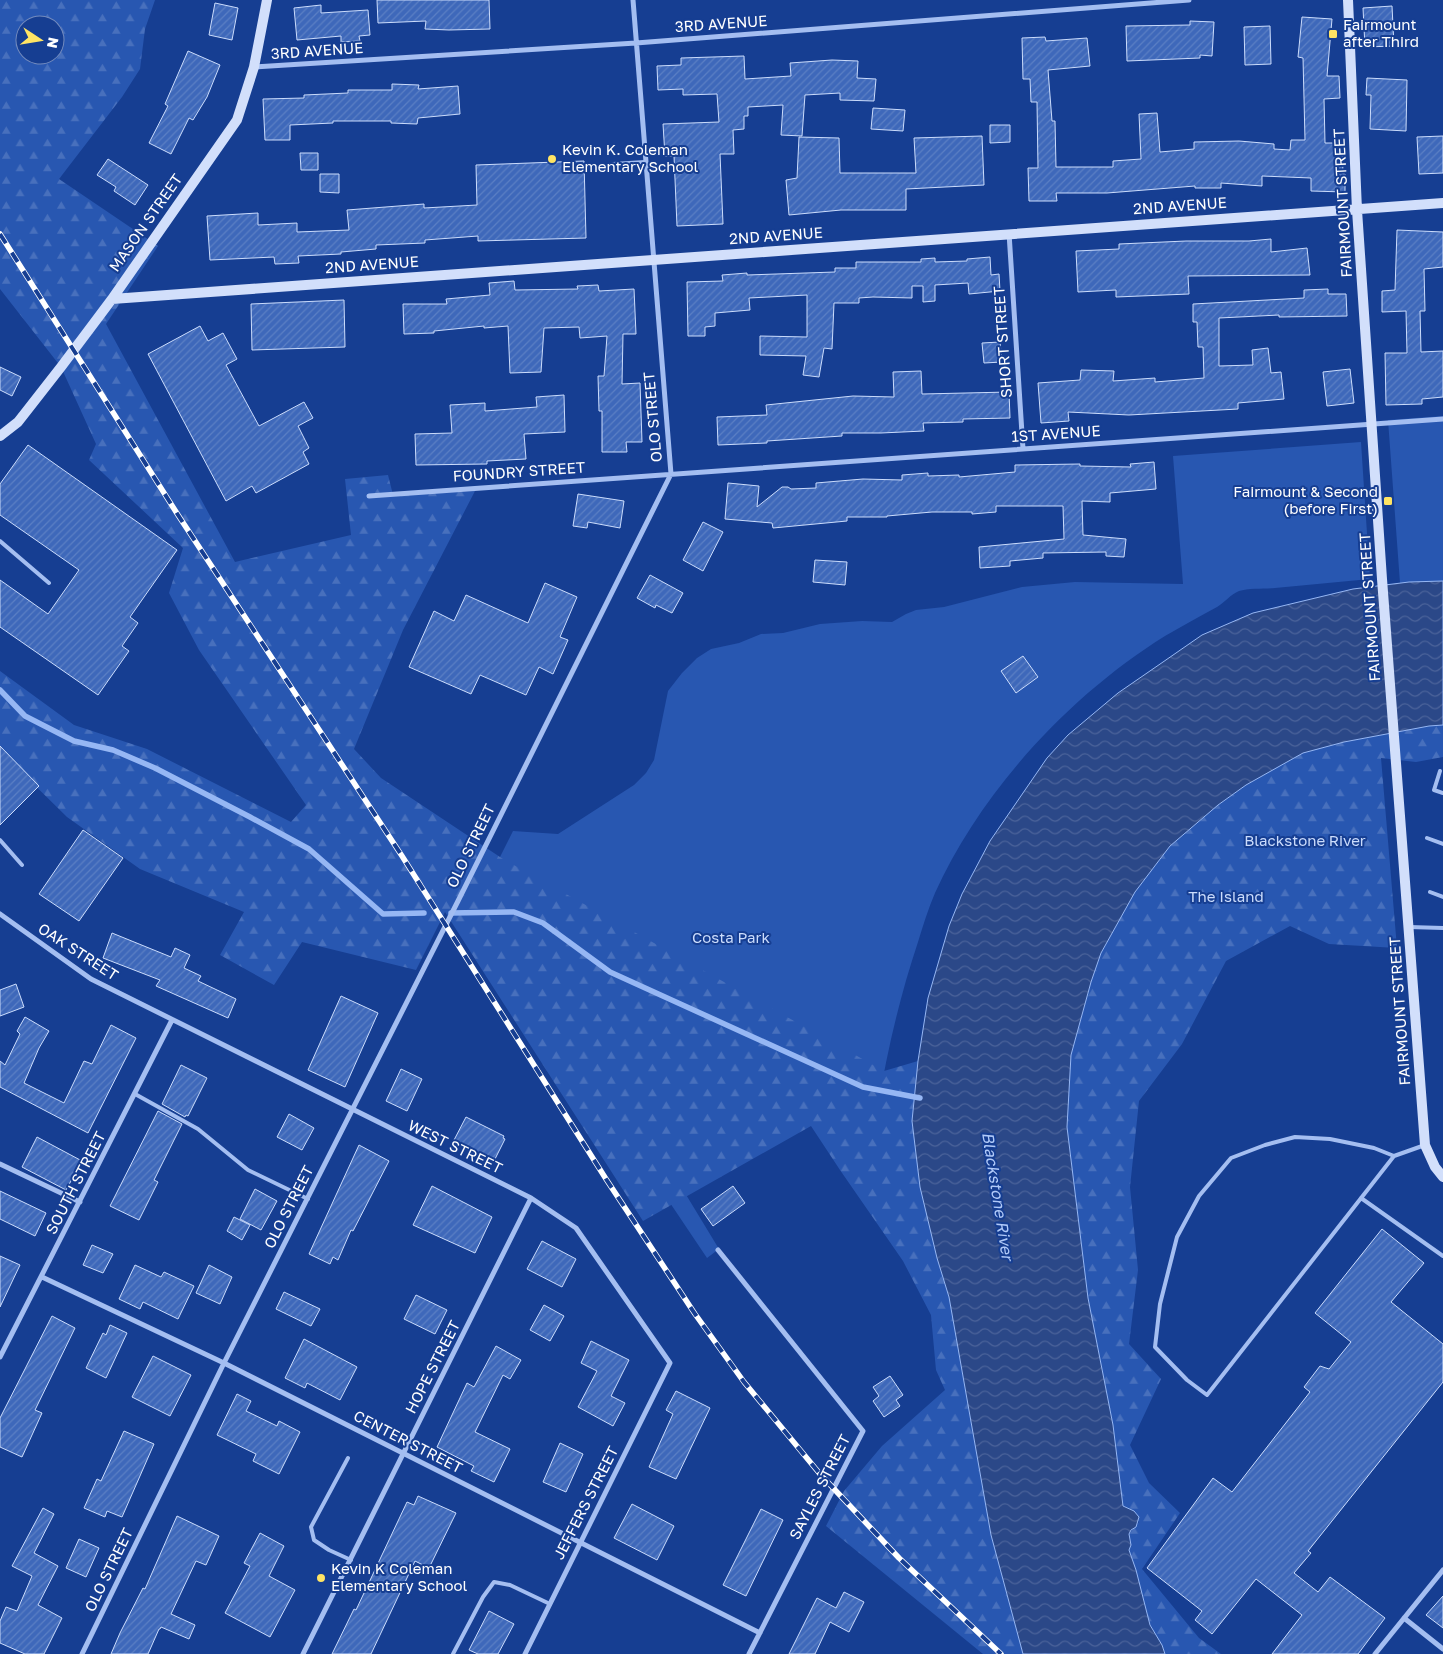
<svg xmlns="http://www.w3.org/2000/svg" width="1443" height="1654" font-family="'Golos Text',sans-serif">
<defs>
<pattern id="forest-firs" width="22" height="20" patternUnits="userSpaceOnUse" patternTransform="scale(1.25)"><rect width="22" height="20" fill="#2857b1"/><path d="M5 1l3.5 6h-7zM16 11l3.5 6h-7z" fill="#4870bd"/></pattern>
<pattern id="water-waves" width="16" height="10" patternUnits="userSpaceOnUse" patternTransform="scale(1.25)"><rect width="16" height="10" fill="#2b4888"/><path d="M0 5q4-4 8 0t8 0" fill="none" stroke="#4b639a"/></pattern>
<pattern id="building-hatch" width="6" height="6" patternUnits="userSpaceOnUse" patternTransform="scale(1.25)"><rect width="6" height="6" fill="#3e68ba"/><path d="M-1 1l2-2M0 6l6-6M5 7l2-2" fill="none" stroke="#5b7fc4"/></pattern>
</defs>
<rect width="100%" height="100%" fill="#163e92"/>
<!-- green -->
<path fill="#2857b1" d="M1443 416V581L1400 583 1388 420Z
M1361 442 1370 579C1338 582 1307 585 1275 588 1265 589 1248 588 1239 591 1231 594 1224 603 1217 607 1199 617 1182 626 1165 636 1070 695 981 791 935 893 928 909 923 926 918 942 900 996 887 1051 878 1107L832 1093 685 1193 719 1249 707 1258 660 1188 491 875 513 831 558 834 634 785 646 773 654 760 668 691 682 673 697 658 711 649 739 643 761 634 783 633 820 624 862 621 892 622 906 614 916 610 944 607 1022 587 1075 582 1183 584 1173 456Z"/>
<!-- forest -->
<path fill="url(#forest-firs)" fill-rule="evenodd" d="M0 0H155L145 29 140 69 122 97 59 179 158 246 106 324 235 562 351 535 345 479 388 475 393 495 475 491 403 630 354 749 381 778 503 859 884 1071 918 1061 912 1121 937 1258 949 1296 991 1535 1023 1654H983L826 1526 844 1491 882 1446 945 1390 936 1370 931 1315 903 1261 840 1170 811 1126 643 1221 445 912 416 970 302 942 274 985 220 955 244 912 140 869 67 817 0 751V671L74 725 147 749 291 822 306 805 199 650 169 593 183 548 89 460 96 444 61 367 0 289ZM25 25H55V55H25Z
M1443 725V757L1416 762 1381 758 1397 948 1329 944 1290 926 1226 961 1182 1044 1139 1101 1130 1187 1138 1270 1129 1344 1161 1379 1130 1445 1149 1483 1180 1513 1142 1569 1199 1638 1221 1654H1165C1163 1643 1155 1636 1151 1626 1140 1602 1138 1575 1129 1550L1131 1545 1129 1534 1139 1522 1130 1509 1123 1506 1113 1425 1088 1298 1067 1127 1071 1055 1091 982 1101 953 1135 892 1170 846 1218 805 1246 785 1302 753 1344 742 1429 726Z"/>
<!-- water -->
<path fill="url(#water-waves)" stroke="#96b7f4" d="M1443 581V725L1429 726 1344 742 1303 753 1246 785 1218 805 1170 846 1135 892 1101 953 1091 982 1071 1055 1067 1127 1088 1298 1113 1425 1123 1506 1134 1511 1139 1517 1136 1527 1131 1530 1129 1534 1131 1545 1129 1550 1136 1570 1150 1625 1162 1645 1165 1654H1023L991 1535 949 1297 937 1258 920 1187 912 1121 918 1061 928 998 949 926 962 894 990 841 1047 758 1068 735 1118 693 1163 662 1202 635 1253 613 1353 589 1409 582Z"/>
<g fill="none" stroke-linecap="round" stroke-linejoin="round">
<!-- stream -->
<path stroke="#96b7f4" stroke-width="5.5" d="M0 690 25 716 74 741 113 750 155 768 250 817 309 849 383 914 424 913
M451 913 514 912 543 923 610 972 863 1087 920 1098"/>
</g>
<!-- building -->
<path fill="url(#building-hatch)" stroke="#cbdcfc" d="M377 0H489L490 29 449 30 425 29 426 21 378 23Z
M215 3 238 8 232 40 209 35Z
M321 5V13L368 10 370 35 359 36 360 41 341 42V36L297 40 294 8Z
M1392 6 1394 46 1365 47 1363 8Z
M1302 17 1332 19 1327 76H1339L1340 98 1324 99 1325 143H1342L1343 174H1345V192L1311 191V178L1262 176V186L1221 183V188H1195V186L1107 193H1056L1057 201H1029L1028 168H1038L1037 102H1031L1030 79H1023L1022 38 1045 37 1046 41 1087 38 1090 66 1048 70 1052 121H1055L1056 167H1113V161L1141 159 1139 114 1157 113 1160 152 1194 149V142L1239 141 1274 144V149L1290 150 1291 140H1305L1303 58 1298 57Z
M1190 21 1214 22 1212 56 1200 55V58L1127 61 1126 26 1190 25Z
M1270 26 1271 64 1245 65 1244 27Z
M188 51 220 65 207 97 193 120 189 118 171 154 149 143 168 106 165 104Z
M744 56 745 79 791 76 790 63 832 60 858 61 857 78 876 79 874 101 840 100V93L805 95 802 136 781 135 783 105 748 107V116H744V129L733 130 734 154H720L723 224 677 226 674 156H665L663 124 719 122 717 94 683 95V89L658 90 657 66 681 65V58Z
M1367 78 1407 80 1406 131 1370 129 1371 95H1366Z
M392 84 419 85 418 89 458 86 460 114 418 118 417 124 391 123V121H333V123L290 125V140H265L263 99 304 98V95L348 93V90H392Z
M873 108 905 110 903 131 871 129Z
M990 125H1010V142L990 143Z
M982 136 984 185 906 189V210H841L789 215 786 180 797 178 799 137 839 138 840 173H916L914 138Z
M1443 136V173L1419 174 1417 137Z
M300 153H318V170H301Z
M108 159 148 185 135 205 114 191 116 187 97 175Z
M584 161 586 238 478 241V236L425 240V243L376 245V249L341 252V254L298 256 299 263 275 264 274 257 210 260 207 216 258 213V225L297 223V232L349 230 347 210 424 204V208L477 205 476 165Z
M320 174H339V193L320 192Z
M1397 230 1443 232V267L1424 269 1425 311H1420L1421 352 1443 351V397L1422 399V404L1386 405 1385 353H1407L1406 311 1382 312V291L1395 290Z
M1271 239V252L1307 248 1310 275 1188 276 1189 294 1116 297V290L1078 292 1076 251 1119 249V244L1186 241H1249Z
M990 257 991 275 999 274 1000 291 969 294 968 283 935 285V301L923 302V286H912V298L873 297 859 298V303H834L832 349 824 348 819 377 803 375 806 356 760 355V336L807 337V295L749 298 750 310 715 313V326L705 327V336H688L687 282 723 281 722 275 747 273V275L835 272V268H856V262H921V259L935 258V262L967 261V259Z
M514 281 515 290 578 289 577 286 598 285 599 291 634 289 636 334H623L622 384 640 383 642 442H626L627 452H602V411H599L598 376H604L607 336 580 338 579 327 544 328 541 372 510 373 508 326 484 328V326L434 331V333L404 334 403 304H447L446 299 490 295 489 283Z
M1328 289V294H1346L1347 316 1279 317V315L1219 318V366L1253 365 1252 350 1268 348 1271 373 1281 372 1284 399 1238 403V409L1129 415 1068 412 1069 421 1041 423 1038 383 1080 380 1081 370 1114 371 1113 381 1155 378V382L1204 378 1203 347H1198L1197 322H1193V304L1304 298V290Z
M344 300 345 347 252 350 251 304Z
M200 326 208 341 223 333 237 359 226 365 259 426 304 402 313 418 298 426 309 448 303 452 309 464 256 493 252 486 226 501 148 354Z
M1000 342 1002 362 984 363 982 343Z
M0 367 21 377 12 396 0 390Z
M1350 369 1354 403 1327 406 1323 372Z
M921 371 922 394 1009 392 1010 418 963 419V422L923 423 924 431 881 433H842V436L767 441V443L718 445 717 417 767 415 766 405 853 396 894 397 893 372Z
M564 395 565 432 524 434 526 459 487 461V464L416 465 415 434 452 433 450 405 485 403V411L537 407 536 397Z
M28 445 177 550 130 617 138 623 122 646 129 651 98 695 0 627V580L48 614 79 570 0 515V484Z
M1154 462 1156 489 1110 493V502L1082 501 1083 535 1126 539 1124 557 1106 556V552L1043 553V558L1010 561V566L980 568 979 547 1064 539 1063 506H996V512L972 514V512H932L887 516V517H847V521L773 528 772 523 725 519 728 483 759 486 757 507 782 487H788L791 489 816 488V483L863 479 902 480V475L928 473V476L959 475V477L1015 472V465L1080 464V466L1131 467 1130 464Z
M578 494 624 501 620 528 588 522 587 528 573 526Z
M703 522 723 532 703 571 683 560Z
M815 560 847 562 845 585 813 582Z
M650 575 683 593 672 613 656 605 655 608 637 598Z
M545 583 577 597 560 637 568 640 553 674 539 667 526 695 480 675 471 694 409 667 434 611 454 621 466 595 528 623Z
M1023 656 1038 677 1016 693 1001 671Z
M0 746 39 786 0 825Z
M83 830 123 858 79 921 39 894Z
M112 933 171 957 175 948 190 955 184 968 201 976 198 981 236 999 228 1018 156 986 160 980 103 958Z
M16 984 24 1007 0 1016V990Z
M341 996 378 1013 345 1087 308 1070Z
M25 1017 49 1031 39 1048 24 1083 64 1103 84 1061 92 1064 111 1025 136 1038 88 1133 0 1087V1061L5 1065 20 1034 17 1031Z
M181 1065 207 1078 188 1116 186 1115 185 1117 162 1104Z
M401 1069 422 1079 407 1111 386 1101Z
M158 1111 182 1124 154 1180 158 1182 139 1220 110 1206Z
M289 1114 314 1128 302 1150 277 1137Z
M466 1117 504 1136 503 1138 505 1139 493 1163 453 1142Z
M37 1137 82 1161 66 1190 22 1167Z
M359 1145 389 1161 353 1231 351 1230 338 1260 333 1257 330 1264 309 1254Z
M432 1186 492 1217 475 1253 413 1225Z
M733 1186 745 1203 713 1226 701 1209Z
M255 1189 277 1201 261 1230 240 1219Z
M0 1191 46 1213 35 1236 0 1219Z
M234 1217 250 1225 242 1240 227 1231Z
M1382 1229 1424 1263 1391 1302 1443 1344V1382L1308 1551 1311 1553 1294 1573 1318 1592 1330 1577 1385 1618 1358 1654H1272L1302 1615 1256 1579 1212 1634 1195 1620 1202 1611 1147 1568 1213 1478 1232 1492 1310 1392 1304 1387 1320 1366 1329 1369 1351 1342 1315 1313Z
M542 1241 576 1259 562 1287 527 1269Z
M92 1245 113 1254 103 1273 83 1265Z
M0 1256 20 1265 0 1307Z
M135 1265 161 1277 164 1272 194 1286 178 1319 143 1302 140 1309 119 1299Z
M209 1265 232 1277 220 1304 196 1293Z
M284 1292 320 1309 311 1326 276 1309Z
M416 1295 447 1310 435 1334 404 1319Z
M544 1305 564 1316 550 1341 530 1330Z
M52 1316 75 1328 35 1410 42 1413 22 1457 0 1447V1418Z
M110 1325 127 1333 106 1378 86 1368 103 1333 106 1335Z
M304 1339 357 1367 340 1400 307 1383 305 1388 285 1378Z
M591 1341 629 1360 611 1396 625 1403 613 1426 578 1407 597 1371 581 1363Z
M496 1346 521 1360 510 1379 503 1375 475 1432 510 1449 494 1482 471 1471 474 1466 437 1447 467 1383 474 1387Z
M153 1356 191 1375 170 1416 132 1397Z
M890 1376 903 1395 896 1400 900 1406 884 1417 873 1401 879 1396 873 1387Z
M676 1391 710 1408 676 1479 649 1467 673 1414 666 1410Z
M237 1394 251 1401 246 1411 277 1426 279 1421 300 1432 279 1474 253 1461 256 1454 217 1435Z
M124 1431 154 1444 122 1517 107 1511 105 1517 84 1508 97 1479 101 1481Z
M560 1443 583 1454 566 1492 543 1482Z
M418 1496 456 1513 429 1568 415 1561 371 1654H332L354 1609 356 1610 407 1502 414 1505Z
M632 1504 674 1526 657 1560 614 1538Z
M43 1508 54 1514 34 1553 58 1566 38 1605 62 1618 44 1654H25L0 1643V1621L6 1607 17 1611 32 1576 12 1566Z
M761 1509 783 1520 746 1596 723 1585Z
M177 1516 219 1536 206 1565 196 1561 171 1614 195 1625 189 1639 161 1627 160 1629H159L148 1654H111L120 1633 143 1588 145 1589Z
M260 1533 284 1546 269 1576 295 1590 270 1637 225 1613 250 1566 244 1563Z
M79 1539 99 1548 86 1577 66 1568Z
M844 1592 864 1602 849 1632 830 1622 815 1654H789L817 1598 836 1608Z
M1443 1596V1628L1426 1615Z
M489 1611 514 1624 498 1654H478L469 1650Z"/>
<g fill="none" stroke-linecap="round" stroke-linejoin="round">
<!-- lane -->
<path stroke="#a4bef1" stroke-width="4" d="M613 164 645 162
M0 541 49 583
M1440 771 1434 790 1443 793
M1427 838 1443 844
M0 840 22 865
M1430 892 1443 897
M1409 927 1443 928
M135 1094 198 1129 248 1170 308 1199
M1394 1156 1207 1395 1187 1380 1155 1347 1160 1304 1177 1237 1199 1196 1231 1158 1265 1145 1295 1137 1330 1139 1374 1148 1394 1156 1425 1145
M1361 1198 1443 1256
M348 1458 311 1527 314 1540 329 1550 351 1560
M453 1654 483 1597 494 1582 510 1585 550 1604"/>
<!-- street -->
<path stroke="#a4bef1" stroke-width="5" d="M254 67 636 43 1189 0
M1009 233 1023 449
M369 496 1443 419
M0 914 91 979 531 1198 576 1228 670 1363 525 1654
M0 1164 80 1202
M718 1250 863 1431 749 1654
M42 1277 224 1363 760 1633
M0 1357 172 1020
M1404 1618 1443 1649
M82 1654 224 1363 458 901 671 474 633 0
M303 1654 531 1198
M1375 1654 1443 1570"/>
<!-- secondary -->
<path stroke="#d2dffb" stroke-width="10" d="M1348 0 1357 210 1382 579 1425 1145 1435 1167 1443 1177
M112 299 1443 203
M0 436 18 422 61 367 112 299 237 120 254 67 267 0"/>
<defs>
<path id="rail" d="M0 234 178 515 402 856 606 1179 695 1314 744 1382 820 1474 899 1558 1001 1654"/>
</defs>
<!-- rail casing -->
<use href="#rail" stroke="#fff" stroke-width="5.5"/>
<!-- rail -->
<use href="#rail" stroke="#163e92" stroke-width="4" stroke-dasharray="11" stroke-linecap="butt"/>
</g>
<!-- markers -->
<g fill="#ffe464" stroke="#163e92" stroke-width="2">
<rect x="1328" y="29" width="10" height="10" rx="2.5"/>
<circle cx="552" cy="159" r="5"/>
<rect x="1383" y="496" width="10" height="10" rx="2.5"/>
<circle cx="321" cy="1578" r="5"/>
</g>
<g text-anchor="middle" stroke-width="4" stroke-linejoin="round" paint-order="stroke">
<!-- street labels -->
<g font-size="15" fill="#fff" stroke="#163e92">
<text transform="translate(721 24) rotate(-4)" y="5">3RD AVENUE</text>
<text transform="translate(317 51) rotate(-4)" y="5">3RD AVENUE</text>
<text transform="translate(1343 203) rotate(-93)" y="5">FAIRMOUNT STREET</text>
<text transform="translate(1180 206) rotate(-4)" y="5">2ND AVENUE</text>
<text transform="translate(146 223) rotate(-55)" y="5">MASON STREET</text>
<text transform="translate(776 236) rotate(-4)" y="5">2ND AVENUE</text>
<text transform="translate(372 265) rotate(-4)" y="5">2ND AVENUE</text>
<text transform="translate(1003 342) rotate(-94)" y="5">SHORT STREET</text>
<text transform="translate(653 417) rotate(-95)" y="5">OLO STREET</text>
<text transform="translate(1056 434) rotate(-4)" y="5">1ST AVENUE</text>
<text transform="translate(519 472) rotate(-4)" y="5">FOUNDRY STREET</text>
<text transform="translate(1370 607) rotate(-94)" y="5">FAIRMOUNT STREET</text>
<text transform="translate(471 846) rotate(-64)" y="5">OLO STREET</text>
<text transform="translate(78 952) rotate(33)" y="5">OAK STREET</text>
<text transform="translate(1400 1011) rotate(-94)" y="5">FAIRMOUNT STREET</text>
<text transform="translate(455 1147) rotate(26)" y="5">WEST STREET</text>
<text transform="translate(76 1183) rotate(-63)" y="5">SOUTH STREET</text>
<text transform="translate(289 1207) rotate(-63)" y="5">OLO STREET</text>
<text transform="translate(433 1367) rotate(-63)" y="5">HOPE STREET</text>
<text transform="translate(408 1442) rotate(27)" y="5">CENTER STREET</text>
<text transform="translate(820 1487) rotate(-63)" y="5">SAYLES STREET</text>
<text transform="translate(586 1503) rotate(-63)" y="5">JEFFERS STREET</text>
<text transform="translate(109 1570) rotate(-64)" y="5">OLO STREET</text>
</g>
<!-- poi labels -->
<g font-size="15" fill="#fff" stroke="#163e92" text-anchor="start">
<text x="1343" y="30">Fairmount<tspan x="1343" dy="17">after Third</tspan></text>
<text x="562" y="155">Kevin K. Coleman<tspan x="562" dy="17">Elementary School</tspan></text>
<text x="1378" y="497" text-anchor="end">Fairmount &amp; Second<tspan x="1378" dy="17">(before First)</tspan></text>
<text x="331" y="1574">Kevin K Coleman<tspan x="331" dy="17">Elementary School</tspan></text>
</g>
<!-- park labels -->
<g font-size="15" fill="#cbdcfc" stroke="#163e92">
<text x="1305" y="846">Blackstone River</text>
<text x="1226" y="902">The Island</text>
<text x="731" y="943">Costa Park</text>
</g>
<!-- water labels -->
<g font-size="16" font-style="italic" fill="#b0c9f8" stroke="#163e92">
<text transform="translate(998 1196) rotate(81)" y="6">Blackstone River</text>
</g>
</g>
<!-- north arrow -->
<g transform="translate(40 40) rotate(102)"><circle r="24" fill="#163e92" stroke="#738bbe"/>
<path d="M0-4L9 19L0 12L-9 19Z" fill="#ffe464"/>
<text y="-8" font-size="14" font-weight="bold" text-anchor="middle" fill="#ffffff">N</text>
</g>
</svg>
